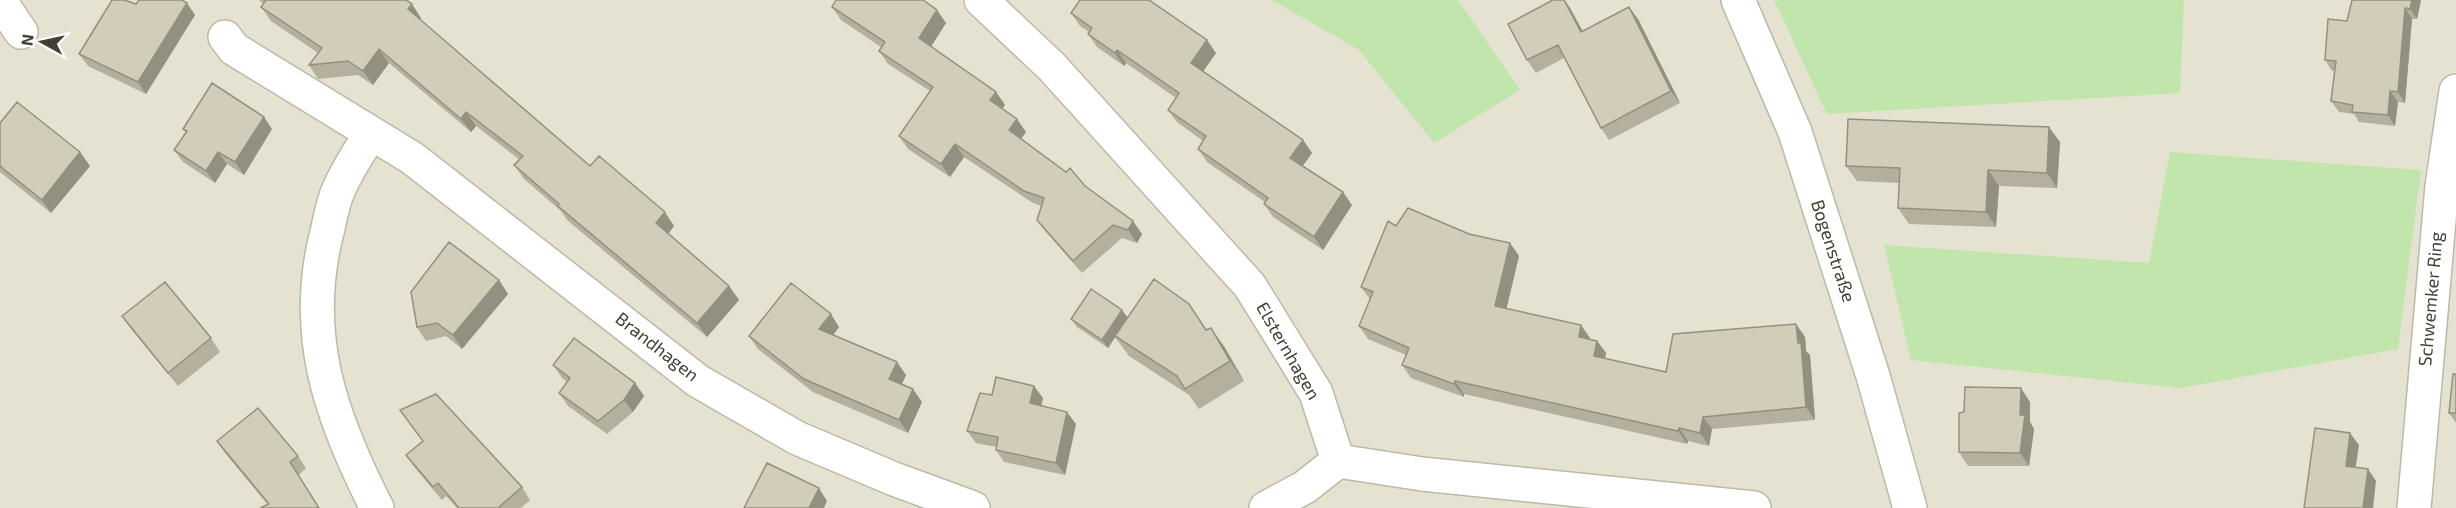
<svg xmlns="http://www.w3.org/2000/svg" width="2456" height="508" font-family="'Exo 2',sans-serif">
<rect width="100%" height="100%" fill="#f1efe3"/>
<!-- residential -->
<path fill="#e5e2d1" d="M0 0H2456V508H0Z"/>
<!-- green -->
<path fill="#c0e6ab" d="M1272 0H1458L1520 90 1434 143 1359 50Z
M1774 0H2184L2180 93 1827 114Z
M2170 152 2421 170 2398 349 2180 388 1911 360 1884 245 2149 263Z"/>
<g fill="none" stroke-linecap="round" stroke-linejoin="round">
<defs>
<path id="minor" d="M981 0 1052 67 1250 286 1316 393 1338 461 1422 474 1754 508
M1738 0 1795 132 1873 376 1910 508
M0 1 21 32
M225 37 234 49 412 158 698 381 797 438 894 479 973 508
M371 133C360 151 347 170 339 189 333 201 331 215 328 228 300 332 330 416 377 508
M1266 508 1305 487 1338 461
M2414 508 2442 186 2456 91"/>
</defs>
<!-- minor casing -->
<use href="#minor" stroke="#bcb9a6" stroke-width="36"/>
<!-- minor -->
<use href="#minor" stroke="#fff" stroke-width="33"/>
</g>
<!-- wall -->
<path fill="#b5b09e" d="M259 0H406L421 18 420 20 590 166 674 226 668 234 729 286 739 300 707 337 567 220 561 211 524 179 514 165 520 160 476 126 471 132 389 63 373 85 358 75 318 79 309 65 318 53 271 21 261 7 264 4Z
M1553 0H1565L1570 8 1583 31 1638 19 1680 103 1609 140 1601 128 1564 58 1536 73 1527 60Z
M2421 0 2417 19H2412L2405 103 2398 102 2395 126 2359 122 2354 114 2339 112 2331 101 2334 71H2332L2325 60 2347 21Z
M136 4 195 15 146 94 88 66 79 54Z
M832 7 946 23 931 47 996 92 1005 105 1002 109 1026 132 1021 139 1085 186 1142 234 1137 243 1122 238 1082 273 1046 232 1037 220 1041 206 1033 203 964 157 950 177 908 149 899 136 930 91 888 64 879 51 881 47 841 20Z
M1071 13 1216 53 1203 71 1303 140 1312 153 1302 166 1352 205 1323 250 1273 217 1264 204 1265 202 1207 162 1198 149 1203 141 1177 122 1168 110 1176 98 1126 63 1124 66 1097 47 1088 34 1089 32 1080 26Z
M0 123 80 152 90 166 51 213 0 172Z
M183 129H272L244 175 227 164 215 183 183 162 174 150 186 133Z
M2060 142 2057 188 1999 186 1996 227 1909 224 1898 208 1899 183 1857 181 1846 166Z
M1396 226 1469 234 1510 243 1519 256 1506 309 1590 338V339L1597 341 1606 353 1605 359 1666 372 1796 324 1805 337 1806 351 1810 355 1815 420 1712 429 1709 446 1688 441 1687 444 1464 394V397L1411 378 1402 365 1406 355 1368 339 1359 326 1370 299 1361 287Z
M508 294 462 349 446 336 426 341 417 327Z
M122 316 211 338 220 352 178 386 132 330Z
M1128 318 1207 330 1211 328 1225 348 1244 381 1199 409 1189 395 1129 356 1115 337 1108 348 1077 327 1071 319Z
M839 327 833 335 906 375 902 384 922 402 908 433 813 392 758 349 749 336Z
M553 365 635 383 644 396 633 412 607 434 568 406 559 393 567 382 562 378Z
M2456 374V423L2449 413Z
M992 395 1043 398 1041 406 1076 424 1065 475 1004 462 996 450V447L976 443 967 431Z
M2030 402V422L2034 429 2029 466H1968L1959 452 1964 412Z
M217 441 298 456 306 468 268 505 225 453Z
M406 455 522 487 530 500 521 508H457L446 496 442 500 415 468Z"/>
<!-- shaded-wall -->
<path fill="#939081" d="M1564 0 1570 8 1589 44 1581 32Z
M2412 0H2421L2417 19 2410 9Z
M187 3 195 15 146 94 138 82Z
M412 4 421 18 418 23 408 9Z
M1629 7 1638 19 1680 103 1671 91Z
M2405 8 2412 19 2405 103 2398 92Z
M937 10 946 23 928 51 919 38Z
M1207 40 1216 53 1200 76 1191 63Z
M379 49 389 63 373 85 363 71Z
M1117 50 1126 63 1124 66 1115 53Z
M2390 91 2398 102 2395 126 2388 115Z
M996 92 1005 105 999 113 990 100Z
M466 112 476 126 471 132 461 119Z
M264 117 272 129 244 175 235 162Z
M1017 119 1026 132 1018 143 1009 130Z
M2049 127 2060 142 2057 188 2047 173Z
M1303 140 1312 153 1299 171 1290 158Z
M955 144 964 157 950 177 941 164Z
M80 152 90 166 51 213 42 200Z
M218 152 227 164 215 183 206 171Z
M1988 170 1999 186 1996 227 1986 212Z
M1343 192 1352 205 1323 250 1314 237Z
M665 212 674 226 666 237 656 223Z
M1133 221 1142 234 1137 243 1128 230Z
M1510 243 1519 256 1504 319 1495 306Z
M499 280 508 294 462 349 453 335Z
M729 286 739 300 707 337 697 323Z
M1122 310 1128 318 1108 348 1102 340Z
M831 314 839 327 828 342 819 329Z
M1796 324 1805 337 1806 351 1810 355 1815 420 1806 407Z
M1581 325 1590 338 1588 350 1579 337Z
M1211 328 1225 348 1244 381 1230 361Z
M1597 341 1606 353 1603 369 1594 356Z
M897 362 906 375 898 392 889 379Z
M1455 381 1464 394V397L1454 384Z
M635 383 644 396 633 412 624 400Z
M1034 386 1043 398 1039 416 1030 403Z
M2021 388 2030 402V422L2034 429 2029 466 2020 453Z
M913 389 922 402 908 433 899 420Z
M1067 412 1076 424 1065 475 1056 463Z
M1703 417 1712 429 1709 446 1700 433Z
M1679 428 1688 441 1687 444 1678 431Z
M2350 433 2359 445 2354 478 2346 466Z
M2368 469 2376 481 2373 508H2363Z
M819 488 827 501 824 508H809Z"/>
<!-- building -->
<path fill="#d2cdb8" stroke="#939081" stroke-width="1.5" d="M112 0H124L136 4 139 0H182L187 3 138 82 79 54Z
M266 0H406L412 4 408 9 590 166 599 156 665 212 656 223 729 286 697 323 558 206 559 204 514 165 523 156 466 112 461 119 379 49 363 71 348 61 309 65 322 48 261 7Z
M836 0H923L937 10 919 38 996 92 990 100 1017 119 1009 130 1066 172 1070 168 1085 186 1133 221 1128 230 1113 225 1073 261 1037 220 1044 198 1024 191 955 144 941 164 899 136 933 87 879 51 885 42 832 7Z
M1080 0H1149L1207 40 1191 63 1303 140 1290 158 1343 192 1314 237 1264 204 1268 198 1198 149 1206 136 1168 110 1179 93 1117 50 1115 53 1088 34 1092 28 1071 13Z
M1553 0H1564L1581 32 1629 7 1671 91 1601 128 1558 45 1527 60 1508 24Z
M2352 0H2412L2410 9 2405 8 2398 92 2390 91 2388 115 2352 112 2353 105 2331 101 2336 61 2325 60 2328 19 2347 21Z
M212 83 264 117 235 162 218 152 206 171 174 150 187 131 183 129Z
M17 102 80 152 42 200 0 166V123Z
M1848 119 2049 127 2047 173 1988 170 1986 212 1898 208 1900 168 1846 166Z
M1408 208 1469 234 1510 243 1495 306 1581 325 1579 337 1597 341 1594 356 1666 372 1673 334 1796 324 1798 343H1801L1806 407 1703 417 1700 433 1679 428 1678 431 1455 381 1454 384 1402 365 1409 348 1359 326 1373 292 1361 287 1388 221 1396 226Z
M449 242 499 280 453 335 437 323 417 327 411 292Z
M1154 279 1189 304 1206 330 1211 328 1230 361 1185 389 1177 376 1115 336Z
M165 282 211 338 168 373 122 316Z
M791 283 831 314 819 329 897 362 889 379 913 389 899 420 804 379 749 336Z
M1091 289 1122 310 1102 340 1071 319Z
M574 338 635 383 624 400 598 421 559 393 570 378 553 365Z
M2453 374H2456V413H2449Z
M996 377 1034 386 1030 403 1067 412 1056 463 996 450 998 437 967 431 980 393 992 395Z
M1965 387 2021 388 2020 415H2025L2020 453 1959 452V413L1964 412Z
M436 394 522 487 498 508H459L438 483 433 487 406 455 423 441 400 410Z
M258 408 298 456 290 462 319 508H260L269 504 217 441Z
M2315 428 2350 433 2346 466 2368 469 2363 508H2304Z
M767 463 819 488 809 508H744Z"/>
<g text-anchor="middle" stroke-width="5" stroke-linejoin="round" paint-order="stroke">
<!-- street labels -->
<g font-size="18" fill="#433f33" stroke="#fff">
<text transform="translate(1833 251) rotate(72)" y="6">Bogenstraße</text>
<text transform="translate(2431 299) rotate(-85)" y="6">Schwemker Ring</text>
<text transform="translate(657 347) rotate(38)" y="6">Brandhagen</text>
<text transform="translate(1288 351) rotate(60)" y="6">Elsternhagen</text>
</g>
</g>
<!-- north arrow -->
<g transform="translate(42 42) rotate(278)" stroke="#ffffff" stroke-width="4.5" paint-order="stroke">
<path d="M0-4.5L10 22L0 15L-10 22Z" fill="#433f33"/>
<text y="-9" font-size="16" font-weight="bold" text-anchor="middle" fill="#433f33">N</text>
</g>
</svg>
